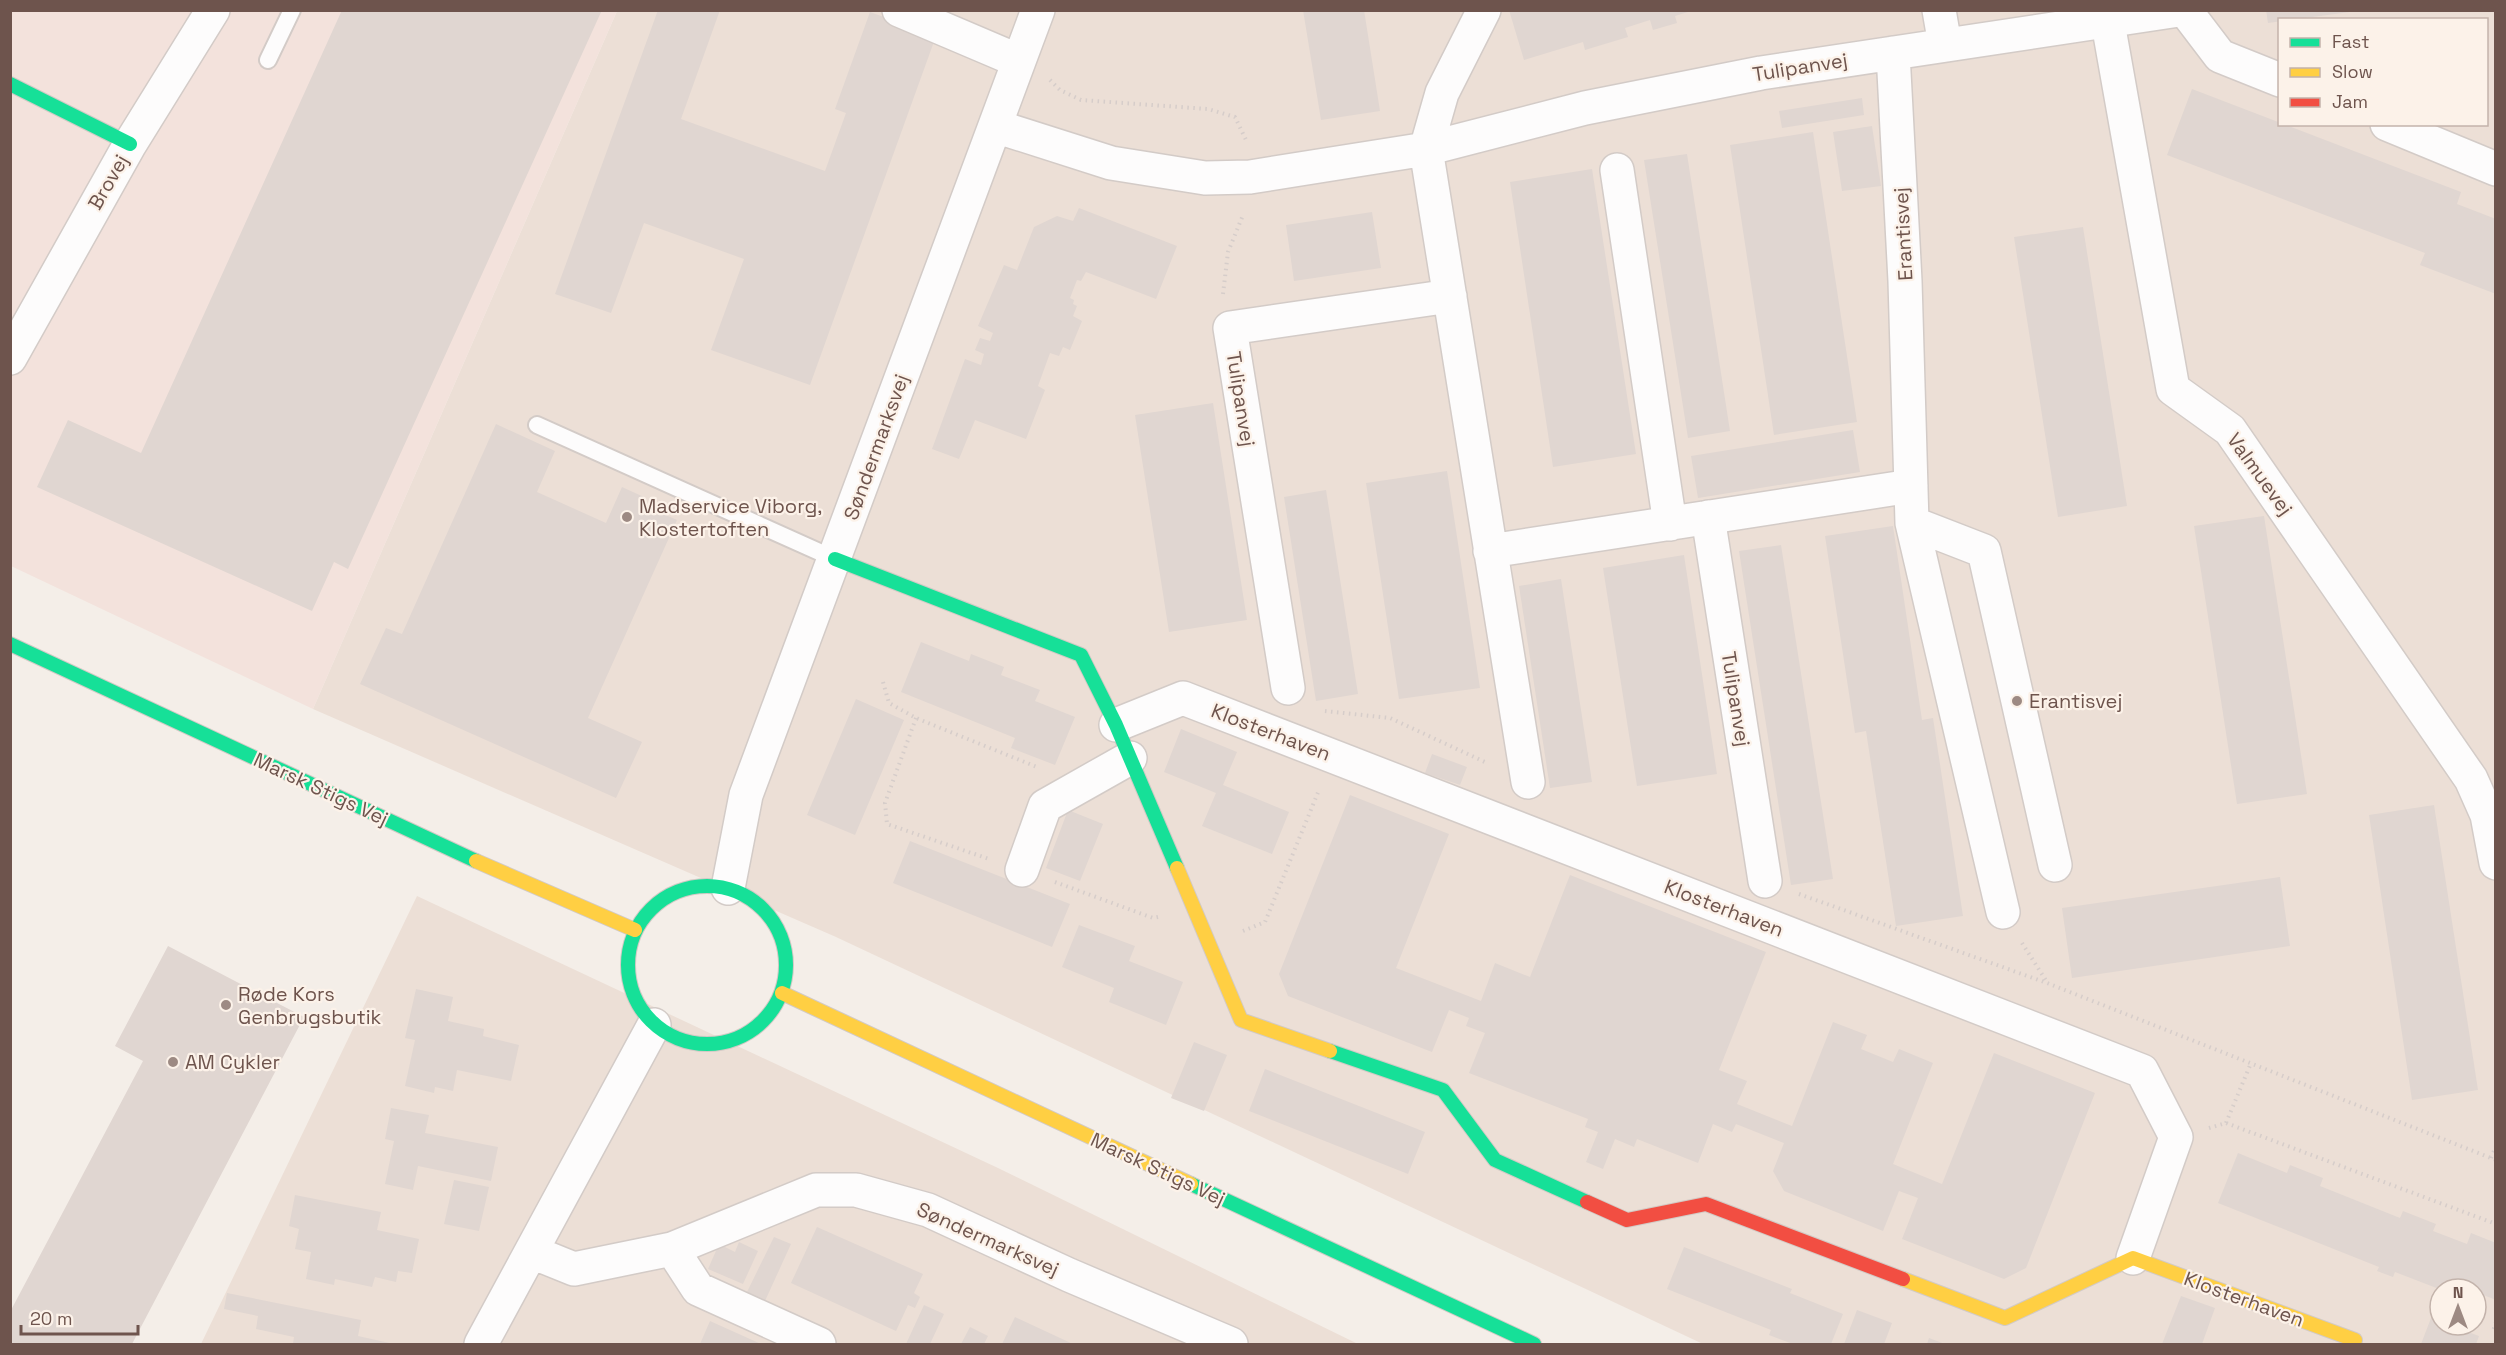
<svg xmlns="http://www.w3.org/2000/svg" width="2506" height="1355" font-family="'Space Grotesk',sans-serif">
<rect width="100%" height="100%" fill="#f4eee8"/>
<!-- residential -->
<path fill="#ecdfd6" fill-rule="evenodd" d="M617 11H2495V1344H1703L836 937 313 709ZM2280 20H2486V124H2280ZM2440 1289H2476V1325H2440Z
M417 896 998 1168 1358 1344H201Z"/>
<!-- commercial -->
<path fill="#f3e2dc" d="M10 11H617L313 709 11 566Z"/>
<!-- building -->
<path fill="#e0d6d1" d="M342 10H602L348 569 334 562 312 611 37 487 68 420 141 453Z
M658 10H720L681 119 825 171 846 113 835 109 870 12 936 36 810 385 711 350 744 259 644 223 611 313 555 294Z
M1303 10H1364L1380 111 1321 120Z
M1509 10H1691V11L1675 16 1677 23 1653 30 1650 20 1625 28 1628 37 1585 50 1583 42 1524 60Z
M2266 10H2349L2350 12 2268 23Z
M2192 89 2461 192 2457 204 2496 219V294L2420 265 2425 253 2167 155Z
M1862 98 1864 115 1782 128 1779 111Z
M1872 126 1881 186 1842 191 1833 132Z
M1813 132 1857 422 1774 435 1730 145Z
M1687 154 1730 431 1688 438 1644 160Z
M1592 169 1636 454 1553 467 1510 182Z
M1079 208 1177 246 1156 299 1086 272 1081 281 1077 280 1070 298 1074 300 1073 304 1077 306 1073 316 1082 321 1070 350 1063 347 1059 356 1050 353 1038 386 1045 390 1026 439 975 420 959 459 932 449 965 359 981 365 984 354 975 350 980 338 990 341 993 333 978 326 1004 265 1017 270 1034 227 1057 216 1073 221Z
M1372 212 1381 268 1294 281 1286 225Z
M2083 227 2127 506 2058 517 2014 237Z
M1213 403 1247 620 1169 632 1135 415Z
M496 424 555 451 537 492 606 523 622 487 644 497 641 504 677 520 588 718 642 742 616 798 360 684 386 628 402 634Z
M1853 430 1860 472 1698 498 1691 456Z
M1447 471 1480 688 1399 699 1366 483Z
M1326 490 1358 694 1316 701 1284 497Z
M2264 516 2307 794 2237 804 2194 526Z
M1893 526 1922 720 1933 718 1963 916 1896 926 1866 731 1855 733 1825 536Z
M1781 545 1833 879 1791 885 1739 551Z
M1684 555 1717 774 1637 786 1603 568Z
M1561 579 1592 782 1550 788 1519 586Z
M921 642 969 661 971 654 1004 667 1001 675 1040 690 1035 701 1075 717 1055 765 1011 748 1015 738 901 692Z
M856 699 904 720 855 835 807 815Z
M1181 729 1237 752 1223 785 1289 812 1272 854 1202 826 1216 793 1164 772Z
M1432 754 1467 767 1460 785 1425 773Z
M1350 795 1449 834 1396 968 1481 1001 1495 963 1530 977 1570 875 1766 952 1719 1070 1747 1081 1737 1104 1792 1126 1833 1022 1867 1035 1861 1049 1893 1062 1899 1049 1933 1063 1893 1164 1942 1184 1994 1053 2095 1093 2026 1268 2004 1279 1902 1239 1918 1198 1899 1191 1883 1231 1784 1191 1773 1171 1784 1143 1736 1124 1732 1132 1713 1124 1698 1163 1637 1139 1634 1147 1615 1139 1603 1169 1586 1162 1598 1132 1585 1127 1588 1119 1469 1073 1485 1033 1466 1026 1469 1018 1449 1010 1432 1052 1288 996 1279 974Z
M2434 805 2478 1090 2412 1100 2369 815Z
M1068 810 1103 824 1080 881 1046 868Z
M910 841 1070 904 1052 947 893 883Z
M2280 877 2290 946 2072 978 2062 908Z
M1079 925 1135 946 1129 961 1183 982 1166 1025 1109 1002 1114 988 1062 967Z
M168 946 304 1017 132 1344H15L10 1342V1312L143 1061 115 1046Z
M416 989 453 997 448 1021 484 1029 483 1036 519 1045 511 1081 457 1070 453 1091 435 1087 434 1093 405 1086 415 1040 405 1038Z
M1194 1042 1227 1055 1204 1111 1171 1098Z
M1265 1069 1425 1132 1408 1174 1249 1111Z
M391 1108 429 1115 425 1133 498 1147 491 1181 418 1166 413 1190 385 1184 394 1141 385 1139Z
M2238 1153 2287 1173 2290 1165 2323 1178 2320 1186 2400 1218 2403 1211 2436 1224 2433 1231 2467 1244 2471 1233 2496 1243V1300L2476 1292V1289L2456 1284 2454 1289H2439L2395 1272 2393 1277 2377 1271 2379 1267 2218 1203Z
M454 1180 489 1187 479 1231 444 1224Z
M295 1195 381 1212 377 1230 419 1239 412 1273 398 1271 396 1282 375 1277 372 1287 335 1279 334 1285 306 1279 311 1252 295 1249 299 1229 289 1226Z
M817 1227 923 1274 914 1293 920 1297 915 1308 908 1305 896 1331 791 1283Z
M774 1237 791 1244 765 1301 747 1292Z
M739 1242 758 1251 743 1284 708 1269 719 1244 735 1252Z
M1684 1247 1792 1289 1790 1293 1843 1314 1831 1344H1793L1769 1335 1771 1330 1667 1289Z
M227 1293 361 1320 358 1336 394 1344H293L294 1337 256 1329 258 1316 224 1309Z
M2181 1296 2215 1308 2202 1344H2162Z
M924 1305 944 1314 930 1344H906Z
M1857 1310 1892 1323 1884 1344H1844Z
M1015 1317 1073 1344H1002Z
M2431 1318 2440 1322V1325H2449L2479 1336 2476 1344H2421Z
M710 1321 761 1344H700Z
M970 1327 988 1336 984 1344H961Z
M1929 1338 1945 1344H1927Z"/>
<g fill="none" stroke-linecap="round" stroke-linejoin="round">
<defs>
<path id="lane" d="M268 60 292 10
M537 425 835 559"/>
<path id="street" d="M899 10 1019 61
M1484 10 1442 93 1426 149 1528 782
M1939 10 1945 45
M2185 10 2220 56 2280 80
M2108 23 2173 389 2230 430 2471 779 2487 815 2496 863
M1893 53 1905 281 1912 523 2003 912
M2387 124 2496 169
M995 126 1111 163 1205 178 1250 177 1426 149 1585 108 1761 73 2179 10
M1617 170 1670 524
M10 358 130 144 213 10
M1708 517 1765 881
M1912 523 1984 551 2055 865
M1490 551 1911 486
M1288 688 1230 328 1450 296
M1116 725 1183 698 2142 1071 2176 1137 2133 1258
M1022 870 1045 806 1130 758
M728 888 746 795 1038 10
M672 1249 698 1289 819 1344
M532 1252 574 1269 672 1249 816 1190H856L928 1210 1069 1275 1231 1344
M481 1344 654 1025"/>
<path id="fast" d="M10 84 130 144
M835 559 1081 655 1116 725 1177 868
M10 644 476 861
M628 965a79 79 0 1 1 158 0a79 79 0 1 1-158 0Z
M1330 1051 1443 1090 1495 1160 1587 1202
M1191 1184 1534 1344"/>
<path id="slow" d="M476 861 635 930
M1177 868 1241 1020 1330 1051
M782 993 1191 1184
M1903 1279 2005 1318 2133 1258 2355 1340"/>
<path id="jam" d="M1587 1202 1627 1220 1706 1204 1903 1279"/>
</defs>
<!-- lane casing -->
<use href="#lane" stroke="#d3cbc7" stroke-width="20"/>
<!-- street casing -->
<use href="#street" stroke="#d3cbc7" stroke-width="36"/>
<!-- fast casing -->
<use href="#fast" stroke="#d2cac5" stroke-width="16"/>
<!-- slow casing -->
<use href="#slow" stroke="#d2cac5" stroke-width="16"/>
<!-- jam casing -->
<use href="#jam" stroke="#d2cac5" stroke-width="16"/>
<!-- path -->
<path stroke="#d6cdca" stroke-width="4" stroke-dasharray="1.5 4.5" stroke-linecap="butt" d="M1050 80 1060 90 1081 100 1208 109 1235 117 1247 142
M1223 294 1228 252 1243 215
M883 682 889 703 916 718 1037 767
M1325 711 1390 718 1487 763
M916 718 885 803 887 824 989 859
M1055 882 1153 918 1158 917
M1799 894 2047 983 2496 1160
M1243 931 1265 922 1319 790
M2022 943 2047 982
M2226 1123 2251 1063
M2209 1128 2226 1123 2496 1224
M2491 1158 2496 1146
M2496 1322 2493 1331 2496 1332"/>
<!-- lane -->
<use href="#lane" stroke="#fdfcfc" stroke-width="16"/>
<!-- street -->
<use href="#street" stroke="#fdfcfc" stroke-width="33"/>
<!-- fast -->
<use href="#fast" stroke="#16e098" stroke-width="14"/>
<!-- slow -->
<use href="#slow" stroke="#ffcf43" stroke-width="14"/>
<!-- jam -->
<use href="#jam" stroke="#f24e42" stroke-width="14"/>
</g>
<!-- markers -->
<g fill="#9d8a83" stroke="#fcf2e9" stroke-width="2">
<circle cx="627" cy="517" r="6"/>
<circle cx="2017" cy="701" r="6"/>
<circle cx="226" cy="1005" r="6"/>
<circle cx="173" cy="1062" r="6"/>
</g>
<g text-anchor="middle" stroke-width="4.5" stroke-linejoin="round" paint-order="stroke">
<!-- street labels -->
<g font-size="20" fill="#6e544d" stroke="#fcf2e9">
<text transform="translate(1800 67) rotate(-9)" y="7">Tulipanvej</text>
<text transform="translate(108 182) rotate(-60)" y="7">Brovej</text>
<text transform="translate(1903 234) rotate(-93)" y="7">Erantisvej</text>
<text transform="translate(1241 399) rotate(81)" y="7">Tulipanvej</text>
<text transform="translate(876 447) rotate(-70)" y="7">Søndermarksvej</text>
<text transform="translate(2260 474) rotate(54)" y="7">Valmuevej</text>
<text transform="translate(1736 699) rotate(81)" y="7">Tulipanvej</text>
<text transform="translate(1271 732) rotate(21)" y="7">Klosterhaven</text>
<text transform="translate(321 789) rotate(25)" y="7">Marsk Stigs Vej</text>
<text transform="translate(1724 908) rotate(21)" y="7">Klosterhaven</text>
<text transform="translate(1158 1169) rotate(25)" y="7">Marsk Stigs Vej</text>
<text transform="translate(988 1239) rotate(24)" y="7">Søndermarksvej</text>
<text transform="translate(2244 1299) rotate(20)" y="7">Klosterhaven</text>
</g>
<!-- poi labels -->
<g font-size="20" fill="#6e544d" stroke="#fcf2e9" text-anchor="start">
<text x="639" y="513">Madservice Viborg,<tspan x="639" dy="23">Klostertoften</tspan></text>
<text x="2029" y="708">Erantisvej</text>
<text x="238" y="1001">Røde Kors<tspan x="238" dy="23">Genbrugsbutik</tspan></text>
<text x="185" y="1069">AM Cykler</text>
</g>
</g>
<!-- border -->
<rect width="2506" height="1355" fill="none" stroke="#6e544d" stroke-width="24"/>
<!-- legend -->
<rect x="2278" y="18" width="210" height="108" fill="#fcf2e9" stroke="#c3b3ab" stroke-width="1.5"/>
<rect x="2290" y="38" width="30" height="9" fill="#16e098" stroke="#c3b3ab" stroke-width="1.5"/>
<text x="2332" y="48" font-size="18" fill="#6e544d">Fast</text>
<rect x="2290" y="68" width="30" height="9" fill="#ffcf43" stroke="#c3b3ab" stroke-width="1.5"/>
<text x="2332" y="78" font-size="18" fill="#6e544d">Slow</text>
<rect x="2290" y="98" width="30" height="9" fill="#f24e42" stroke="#c3b3ab" stroke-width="1.5"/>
<text x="2332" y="108" font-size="18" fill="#6e544d">Jam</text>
<!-- north arrow -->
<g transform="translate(2458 1307)"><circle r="28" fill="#fcf2e9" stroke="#c3b3ab" stroke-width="1.5"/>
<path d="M0-4.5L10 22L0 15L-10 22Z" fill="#9d8a83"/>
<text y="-9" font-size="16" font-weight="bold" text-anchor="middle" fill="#6e544d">N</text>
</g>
<!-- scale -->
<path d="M21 1325v9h117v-9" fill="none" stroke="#6e544d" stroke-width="3"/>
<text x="30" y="1325" font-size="18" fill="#6e544d" stroke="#fcf2e9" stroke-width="4.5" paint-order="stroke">20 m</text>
</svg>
